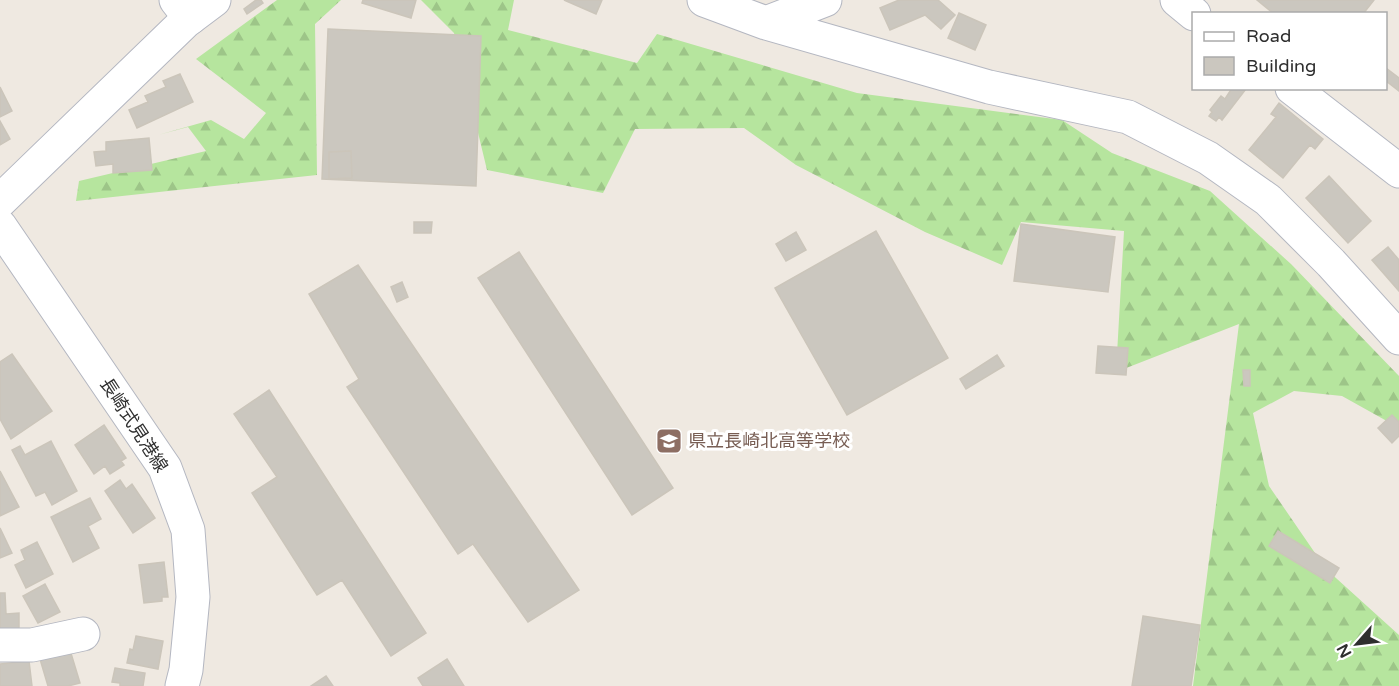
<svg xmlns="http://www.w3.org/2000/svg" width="1399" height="686" font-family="'Varela Round','Noto Sans JP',sans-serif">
<defs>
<pattern id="forest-firs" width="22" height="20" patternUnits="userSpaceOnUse" patternTransform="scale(1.5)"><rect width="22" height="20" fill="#b6e59e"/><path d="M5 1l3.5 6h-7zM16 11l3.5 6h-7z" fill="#9dc588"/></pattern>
</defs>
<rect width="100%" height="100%" fill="#efe9e1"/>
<!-- forest -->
<path fill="url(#forest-firs)" d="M277 0H341L315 24 317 175 76 201 79 181 206 151 188 127 158 135 211 120 244 139 266 113 196 59Z
M421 0H514L508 30 637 63 657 34 857 93 1062 120 1112 153 1210 191 1291 264 1399 376V432L1385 420 1342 396 1294 391 1253 413 1269 486 1326 569 1399 635V686H1193L1239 324 1116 372 1124 231 1021 222 1002 265 925 232 796 165 744 128 635 129 603 193 487 170 454 33Z"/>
<!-- building -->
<path fill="#cbc7bf" stroke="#cbc5ba" stroke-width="1.5" d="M256 0H261L263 3 247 14 244 9Z
M363 0H416L411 18 362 3Z
M564 0H602L596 14Z
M899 0H938L955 15 941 29 925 15 890 30 880 8Z
M1257 0H1374L1363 14H1274Z
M959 13 986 25 975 50 948 38Z
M328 29 481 36 476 186 322 179Z
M1386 68 1399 78V91L1386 81Z
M180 74 193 102 137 128 129 110 148 102 145 96 166 87 163 81Z
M0 87 12 111 0 117Z
M1232 88 1246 89 1222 120 1219 117 1216 121 1209 116 1212 112 1210 110 1221 96 1225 99Z
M1279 103 1323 139 1315 149 1310 145 1283 178 1249 150 1276 117 1271 114Z
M0 121 10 139 0 145Z
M149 138 152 170 113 173V164L96 166 94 152 106 151V142Z
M351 151 352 178 329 179V152Z
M1329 176 1371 221 1348 243 1306 198Z
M414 222H432L431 233H414Z
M1021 224 1115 237 1108 292 1014 281Z
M876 231 948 358 847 415 775 288Z
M796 232 806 250 786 261 776 244Z
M1388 247 1399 260V291L1372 260Z
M519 252 673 488 632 515 478 278Z
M358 265 579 590 528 622 473 544 458 554 347 387 359 379 309 294Z
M402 282 408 297 397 302 391 287Z
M1098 346 1128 348 1126 375 1096 373Z
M12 354 52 411 11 439 0 419V362Z
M997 355 1004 366 966 389 960 379Z
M1243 370H1250V386H1244Z
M269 390 426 633 391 656 342 580 317 595 252 493 277 477 234 414Z
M1392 415 1399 422V436L1392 443 1378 428Z
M104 425 126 458 121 461 124 465 110 474 105 466 94 474 75 445Z
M51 441 77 491 52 505 45 492 36 496 12 450 20 446 25 455Z
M0 471 19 507 0 516Z
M120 480 126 489 132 484 155 518 133 533 105 491Z
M90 498 101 519 88 526 99 548 73 562 51 517Z
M0 528 12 553 0 558Z
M1278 531 1339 568 1330 583 1269 546Z
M37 542 53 574 26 588 15 565 25 560 21 550Z
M164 562 168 597H162V601L144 603 139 565Z
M45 584 60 612 38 623 23 596Z
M0 593H5L6 614 19 613V636L0 637Z
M1143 616 1200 625 1191 686H1132Z
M136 636 163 641 158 669 127 663 130 649 133 650Z
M70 650 80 683 68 686H48L40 659Z
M447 659 464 686H423L418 678Z
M29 661 32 686H0V664Z
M115 668 145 673 143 686H120V683L112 682Z
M326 676 333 686H311Z"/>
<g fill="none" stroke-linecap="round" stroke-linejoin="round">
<defs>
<path id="street" d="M176 0 190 18
M1177 0 1194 14
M1292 88 1399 171
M0 645H32L83 634"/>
<path id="secondary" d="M704 0 766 23 989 87 1128 117 1208 158 1268 200 1331 263 1399 338
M766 23 825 0
M0 201 186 21 214 0
M0 226 165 468 188 530 193 597 186 670 182 686"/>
</defs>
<!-- street casing -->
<use href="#street" stroke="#b4b7c1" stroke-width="35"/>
<!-- secondary casing -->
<use href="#secondary" stroke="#b4b7c1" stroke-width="35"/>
<!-- street -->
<use href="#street" stroke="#fff" stroke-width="33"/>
<!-- secondary -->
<use href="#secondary" stroke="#fff" stroke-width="33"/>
</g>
<!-- icons -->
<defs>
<symbol id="school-square" viewBox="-11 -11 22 22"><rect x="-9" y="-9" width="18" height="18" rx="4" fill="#8d6e63" stroke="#fff"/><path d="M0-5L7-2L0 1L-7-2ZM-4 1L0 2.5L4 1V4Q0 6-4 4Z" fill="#fff"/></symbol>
</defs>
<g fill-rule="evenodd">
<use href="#school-square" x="654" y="426" width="30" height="30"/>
</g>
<g text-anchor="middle" stroke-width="6" stroke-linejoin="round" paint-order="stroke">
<!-- street labels -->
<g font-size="18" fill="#2e2e2e" stroke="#fff">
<text transform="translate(134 425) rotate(57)" y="6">長崎式見港線</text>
</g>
<!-- education labels -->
<g font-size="18" fill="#785e54" stroke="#fff" text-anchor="start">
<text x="688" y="447">県立長崎北高等学校</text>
</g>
</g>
<!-- legend -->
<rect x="1192" y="12" width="195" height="78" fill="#ffffff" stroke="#ababab" stroke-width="1.5"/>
<rect x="1204" y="32" width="30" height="9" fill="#ffffff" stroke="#ababab" stroke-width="1.5"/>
<text x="1246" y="42" font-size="18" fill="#2e2e2e">Road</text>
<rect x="1204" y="57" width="30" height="18" fill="#cbc7bf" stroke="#ababab" stroke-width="1.5"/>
<text x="1246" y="72" font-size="18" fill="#2e2e2e">Building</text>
<!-- north arrow -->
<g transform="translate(1357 644) rotate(242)" stroke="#ffffff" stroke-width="4.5" paint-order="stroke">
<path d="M0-4.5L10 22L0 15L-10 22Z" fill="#2e2e2e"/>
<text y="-9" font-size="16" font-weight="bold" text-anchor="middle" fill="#2e2e2e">N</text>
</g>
</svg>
